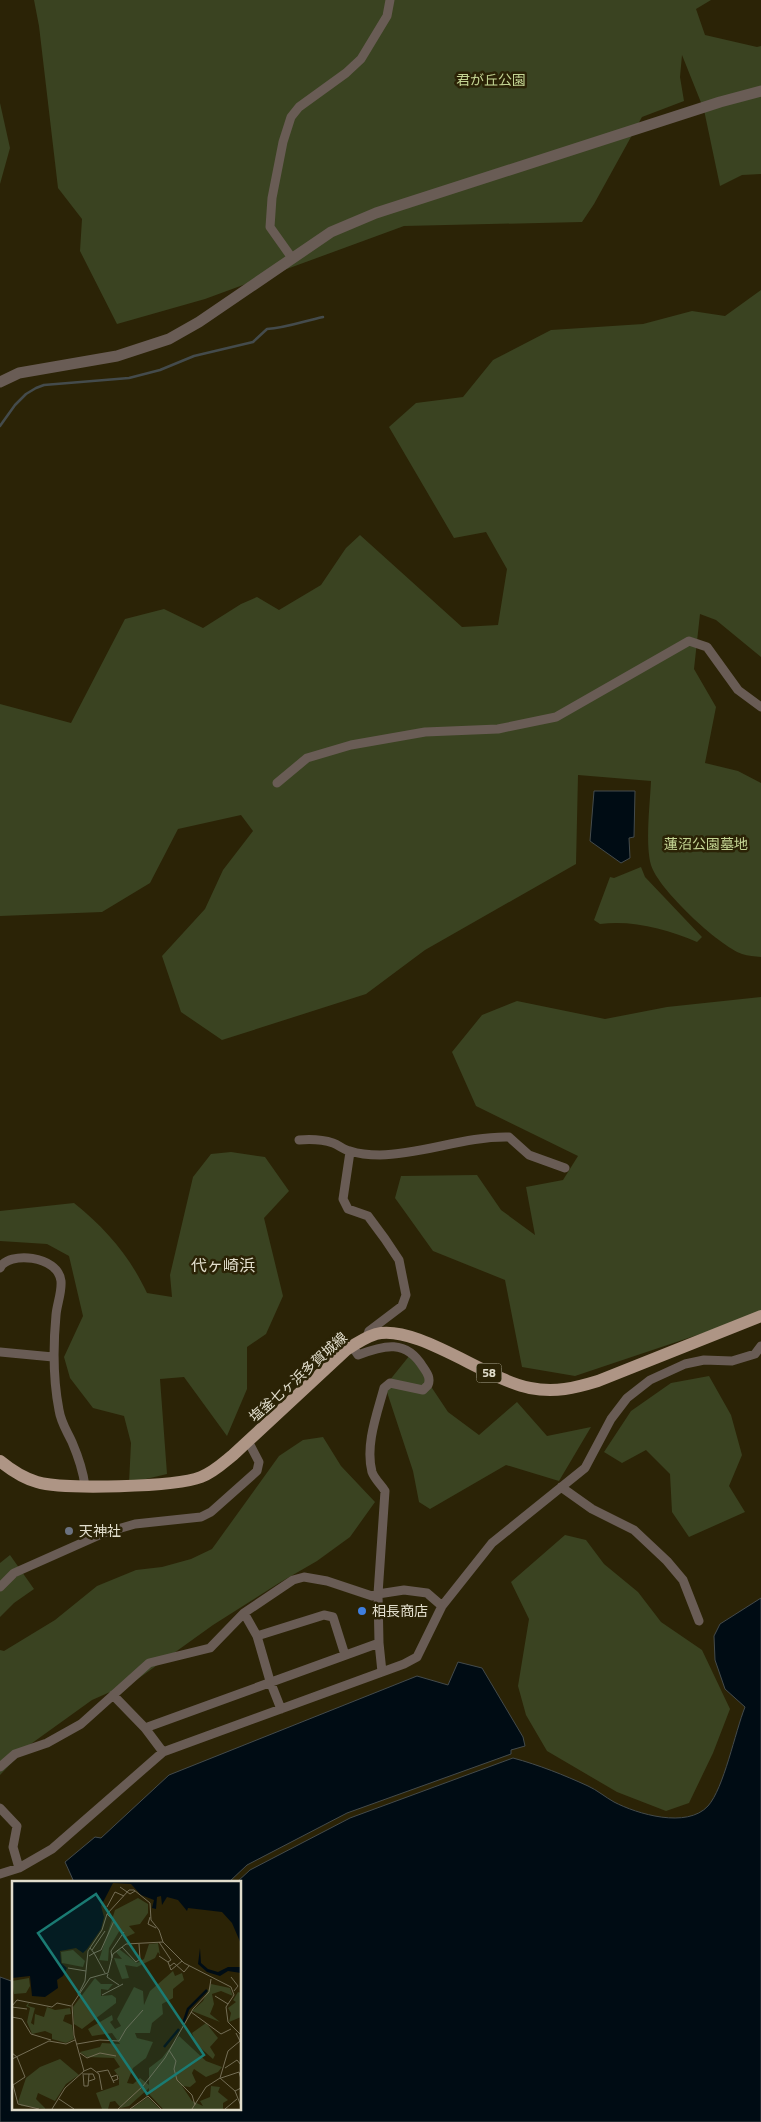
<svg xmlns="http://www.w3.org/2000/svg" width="761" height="2122" font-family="'Titillium Web','Noto Sans JP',sans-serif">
<rect width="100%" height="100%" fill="#2b2306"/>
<!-- green -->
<path fill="#3a4321" d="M34 0H711L696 9 705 35 757 47 761 46V174L742 175 720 186 704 110 682 55 680 77 684 101 642 117 594 204 582 222 404 226 205 299 117 324 80 251 82 219 58 188 39 26Z
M0 103 10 148 0 184Z
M761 290V657L716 620 700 614 694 669 716 707 705 763 738 771 761 783V957C755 956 748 956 742 954 719 946 658 889 651 865 645 844 650 804 651 781L578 775 576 864 425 950 366 994 222 1040 181 1012 162 956 205 909 223 870 253 831 241 815 178 829 150 883 102 912 0 916V704L71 723 125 619 164 609 203 628 241 604 257 597 279 610 321 585 346 548 360 535 462 627 498 625 507 569 486 532 454 538 389 427 416 403 463 397 493 360 551 330 643 324 692 311 725 316Z
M641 867 645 877 702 937 697 942C667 929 633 920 600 924L594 920 610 877 614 878Z
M761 997V1312L739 1321 575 1376 522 1367 505 1280 433 1251 395 1198 401 1176 477 1175 501 1210 535 1235 526 1187 563 1180 578 1156 476 1106 452 1052 482 1015 517 1001 605 1019 667 1007Z
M231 1152 265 1157 289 1191 264 1218 283 1296 266 1334 247 1347V1389L227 1436 184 1377 160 1379 167 1474 129 1483 131 1443 124 1416 93 1408 70 1378 64 1357 83 1316 69 1256 47 1244 0 1241V1211L74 1203C106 1229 129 1255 147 1293L172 1297 170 1275 193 1177 211 1154Z
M410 1355 448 1412 479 1435 517 1402 547 1436 591 1427 559 1481 506 1465 430 1509 419 1502 413 1471 385 1386Z
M709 1376 731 1415 742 1455 729 1486 745 1512 689 1537 672 1512 670 1474 646 1450 622 1463 604 1452 631 1411 671 1383Z
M323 1437 341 1466 375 1502 350 1537 317 1561 279 1583 213 1625 135 1681 92 1700 28 1746 0 1775V1650L4 1651 55 1620 97 1586 136 1570 162 1567 191 1559 212 1549 279 1456 303 1440Z
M565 1535 586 1540 604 1564 638 1592 661 1622 702 1650 730 1709 713 1753 689 1803 666 1811 617 1792 547 1751 526 1715 518 1686 529 1619 511 1582Z
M10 1555 34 1589 14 1603 0 1617V1563Z"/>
<!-- water -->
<path fill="#000c14" stroke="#444b4c" d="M594 791H635L634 837 629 838 630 858 621 863 590 841Z
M761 1598V2122H0V1977L14 1982V2108H240V1882H237L250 1870 350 1818 513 1758C539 1765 564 1775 588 1786 597 1790 605 1797 614 1802 637 1814 687 1829 708 1806 724 1788 735 1732 745 1707L725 1689 715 1660 714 1636 720 1624Z
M458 1662 482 1668 523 1737 525 1746 511 1750V1754L347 1813 247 1865 229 1882H74L65 1862 95 1837 101 1838 169 1775 417 1676 448 1685Z"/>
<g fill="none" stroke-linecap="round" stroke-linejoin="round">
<!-- stream -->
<path stroke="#444b4c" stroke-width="2.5" d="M0 426 15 405 26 394 36 388 44 385 129 378 160 370 194 356 253 342 267 329C286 328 304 321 323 317"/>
<!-- minor -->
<path stroke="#695c55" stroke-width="9" d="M292 258 270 227 272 198 283 142 291 117 299 107 346 73 361 59 387 16 390 0
M277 783 307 758 351 745 425 732 498 729 556 717 689 641 707 647 738 690 761 707
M299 1140C311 1139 321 1139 333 1143 339 1145 344 1150 350 1151 359 1154 371 1155 380 1155 424 1154 465 1136 509 1137L529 1155 565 1168
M350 1152 343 1199 348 1209 368 1216 385 1239 399 1260 406 1295 402 1306 369 1331 367 1337
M0 1268C8 1251 58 1255 61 1281 62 1292 57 1304 56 1315 53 1347 53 1379 59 1410 61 1423 67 1431 72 1442 78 1456 83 1470 85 1486
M352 1346 358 1355C384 1345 406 1339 423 1367 427 1373 431 1378 428 1385L423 1390 390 1383 384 1388C377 1414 365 1445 372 1472 375 1480 381 1484 385 1491L378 1594 404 1590 427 1593 442 1606
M0 1352 53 1357
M561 1487 592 1509 634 1530 667 1561 683 1580 699 1621
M0 1587 14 1573 104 1533 135 1524 201 1517 211 1512 257 1471 259 1462 248 1441
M244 1613 257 1636 270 1681 281 1709
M257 1636 324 1615 333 1617 345 1655
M113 1695 145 1728 163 1752
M145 1728 379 1643
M0 1767 15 1754 47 1743 81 1724 149 1663 210 1648 244 1613 293 1580 304 1577 327 1581 372 1596 378 1594 379 1643 382 1672
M0 1808 17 1826 13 1847 19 1868
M0 1874 19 1868 52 1849 163 1752 404 1664 417 1657 442 1606 492 1543 585 1468 611 1419 627 1398 650 1380 685 1364 704 1360 732 1361 755 1354 761 1346"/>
<!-- tertiary -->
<path stroke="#695c55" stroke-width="11" d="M0 382 19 373 117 356 169 339 199 322 331 232 376 213 720 102 761 91"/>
<!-- primary -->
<path stroke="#ae9585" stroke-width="12" d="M0 1461C11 1470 23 1478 37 1482 63 1490 176 1487 201 1477 214 1472 223 1463 233 1455L346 1350C355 1344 366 1337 376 1334 417 1324 487 1380 530 1388 555 1393 575 1388 598 1381L761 1316"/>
</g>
<!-- markers -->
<circle fill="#6b7280" stroke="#2b2306" stroke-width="2" cx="69" cy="1531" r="5"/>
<circle fill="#3f7fe0" stroke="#2b2306" stroke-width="2" cx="362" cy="1611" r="5"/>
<g text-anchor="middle" stroke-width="5" stroke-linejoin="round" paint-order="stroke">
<!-- shield labels -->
<rect fill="#2b2306" stroke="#aba691" stroke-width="1" x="476.5" y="1363.5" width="25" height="19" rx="4"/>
<g font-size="12" font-weight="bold" fill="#e2decd">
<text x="489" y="1377">58</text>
</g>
<!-- park labels -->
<g font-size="14" fill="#c4d594" stroke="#2b2306">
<text x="491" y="85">君が丘公園</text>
<text x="706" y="849">蓮沼公園墓地</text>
</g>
<!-- street labels -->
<g font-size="14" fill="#e2decd" stroke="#2b2306">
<text transform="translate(298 1377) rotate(-42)" y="5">塩釜七ヶ浜多賀城線</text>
</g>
<!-- poi labels -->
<g font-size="14" fill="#e2decd" stroke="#2b2306" text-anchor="start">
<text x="79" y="1536">天神社</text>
<text x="372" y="1616">相長商店</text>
</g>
<!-- quarter labels -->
<g font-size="16" fill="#e2decd" stroke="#2b2306">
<text x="223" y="1271">代ヶ崎浜</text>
</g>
</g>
<!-- overview -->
<g transform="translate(12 1881)">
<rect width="229" height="229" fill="#2b2306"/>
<path d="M126 17 136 23V32L128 43 117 45 123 52 112 57 108 49 97 67 96 80 87 79 103 29ZM146 62 148 74 146 71 143 77 125 86 113 84 117 97 110 98 102 77 110 78 104 71 107 68 125 82 132 78 137 63ZM61 69 73 80 71 86 50 82 49 71ZM161 90 163 95 170 92 172 99 161 108V117L150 123 151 133 140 142 138 152H123L125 157 141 161 134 177 121 187 115 202 121 203 128 197 137 204V187L150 177 167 155 194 180 210 186 206 191 194 196 182 188 180 192 184 201 178 206 170 205 180 220 191 225 188 220 198 216 199 205 208 206 206 211 216 219 211 222V228H151L137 213V207L117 225 109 227 103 220 98 221 96 228H90L84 212 107 204V196L102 189 108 186 102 177 75 176 68 171 88 166 90 162 108 163 100 152 80 155 76 148 100 134 101 139 98 141 103 148 109 145 105 138 122 106 131 110 132 124 138 110ZM17 97 18 105 14 112 2 113 0 100ZM83 97 89 103H101L96 109 89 108V115L100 114 104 117V122L70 148 62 143 61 126ZM199 103 218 107 221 115 209 110 200 113 202 123 198 133 208 141 180 130 191 120ZM226 111 229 112V136L217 141 219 132 216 127 224 121 221 119ZM17 121 16 125 23 127 19 142 22 144 23 133 32 136 35 126 43 129 58 127 59 133 53 134 51 140 60 144 62 158 54 162 40 158V153L33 150 20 153 15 141 18 127 14 125ZM194 142 206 157 198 166 203 174 201 178 184 163 180 152ZM48 178 67 194 54 203 43 220 26 212 24 218 34 228 9 225 6 221 14 197 28 186ZM136 216 148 228H119Z" fill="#3a4321"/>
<path d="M0 0H229V63L220 42 210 31 176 27 175 30 166 19 155 16 150 24 149 15 145 16 144 28 140 27 142 19 129 14 119 3 101 2 89 25 92 36 89 48 75 68 71 72 64 67 48 70 49 82 55 87 51 95 45 99 46 107 33 116 20 115 18 95 0 97ZM188 67 189 82 196 88 206 91 216 86H229V92L216 90 208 95 195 91 186 83Z" fill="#000c14"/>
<path fill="none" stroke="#000c14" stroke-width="2.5" d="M171 143 176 128 195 109M152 166 167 148"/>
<path fill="none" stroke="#746e56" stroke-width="1" d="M108 6 118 13 123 10M95 26 103 11 112 15M138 36 136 43 144 47M147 61 159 79 156 81M110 66 124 81 128 78 127 63M78 67 82 72 89 69 102 40 95 33M80 69 93 50M77 75 82 72 93 92M147 75 156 81 159 89 170 80M100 77 99 70 112 51M158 85 162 82 172 91 177 85M56 87 74 90M96 93 95 96 107 104M219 96 226 105 222 110M66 114 73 100 76 70 90 49 95 33 117 9H122L138 22 139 39 147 49 151 61M90 114 111 103M203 115 216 123M0 125 5 119 40 126 45 122 59 125M0 126 15 128M179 131 209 153 219 148M0 136 10 138 19 153 39 159M65 163 88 159 107 160 114 148 131 129M157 169 164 180 162 188 165 199 180 214 183 224M0 172 5 176 13 196 1 204M68 172 75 177 88 172 104 175M0 178 37 160 54 163 63 159M213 187 225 179 229 184M72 190 79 187 87 193 90 209M85 191 96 189 102 202M71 192 72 205H76L77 193M72 193H81L83 198 77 200M99 196 105 194 106 198 101 200M208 197 223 210M209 197 227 191 229 198M0 200 6 223 27 228M229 207 223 210 229 225M47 218 62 228M40 228 53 207 72 190 62 154 60 124 78 97 96 92 101 73 114 63 151 61 172 82 219 106 222 114 214 126 216 141 229 154M106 228 131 205 153 177 181 128 197 111 199 98M118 228 136 215 149 228M180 228 194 206 208 197 216 170 228 160 224 152M213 228 225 218"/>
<path fill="#1a7b73" fill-opacity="0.15" stroke="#1a7b73" stroke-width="2.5" d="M84 13 192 174 135 213 26 52Z"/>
<rect width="229" height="229" fill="none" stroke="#e2decd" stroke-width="2.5"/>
</g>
</svg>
